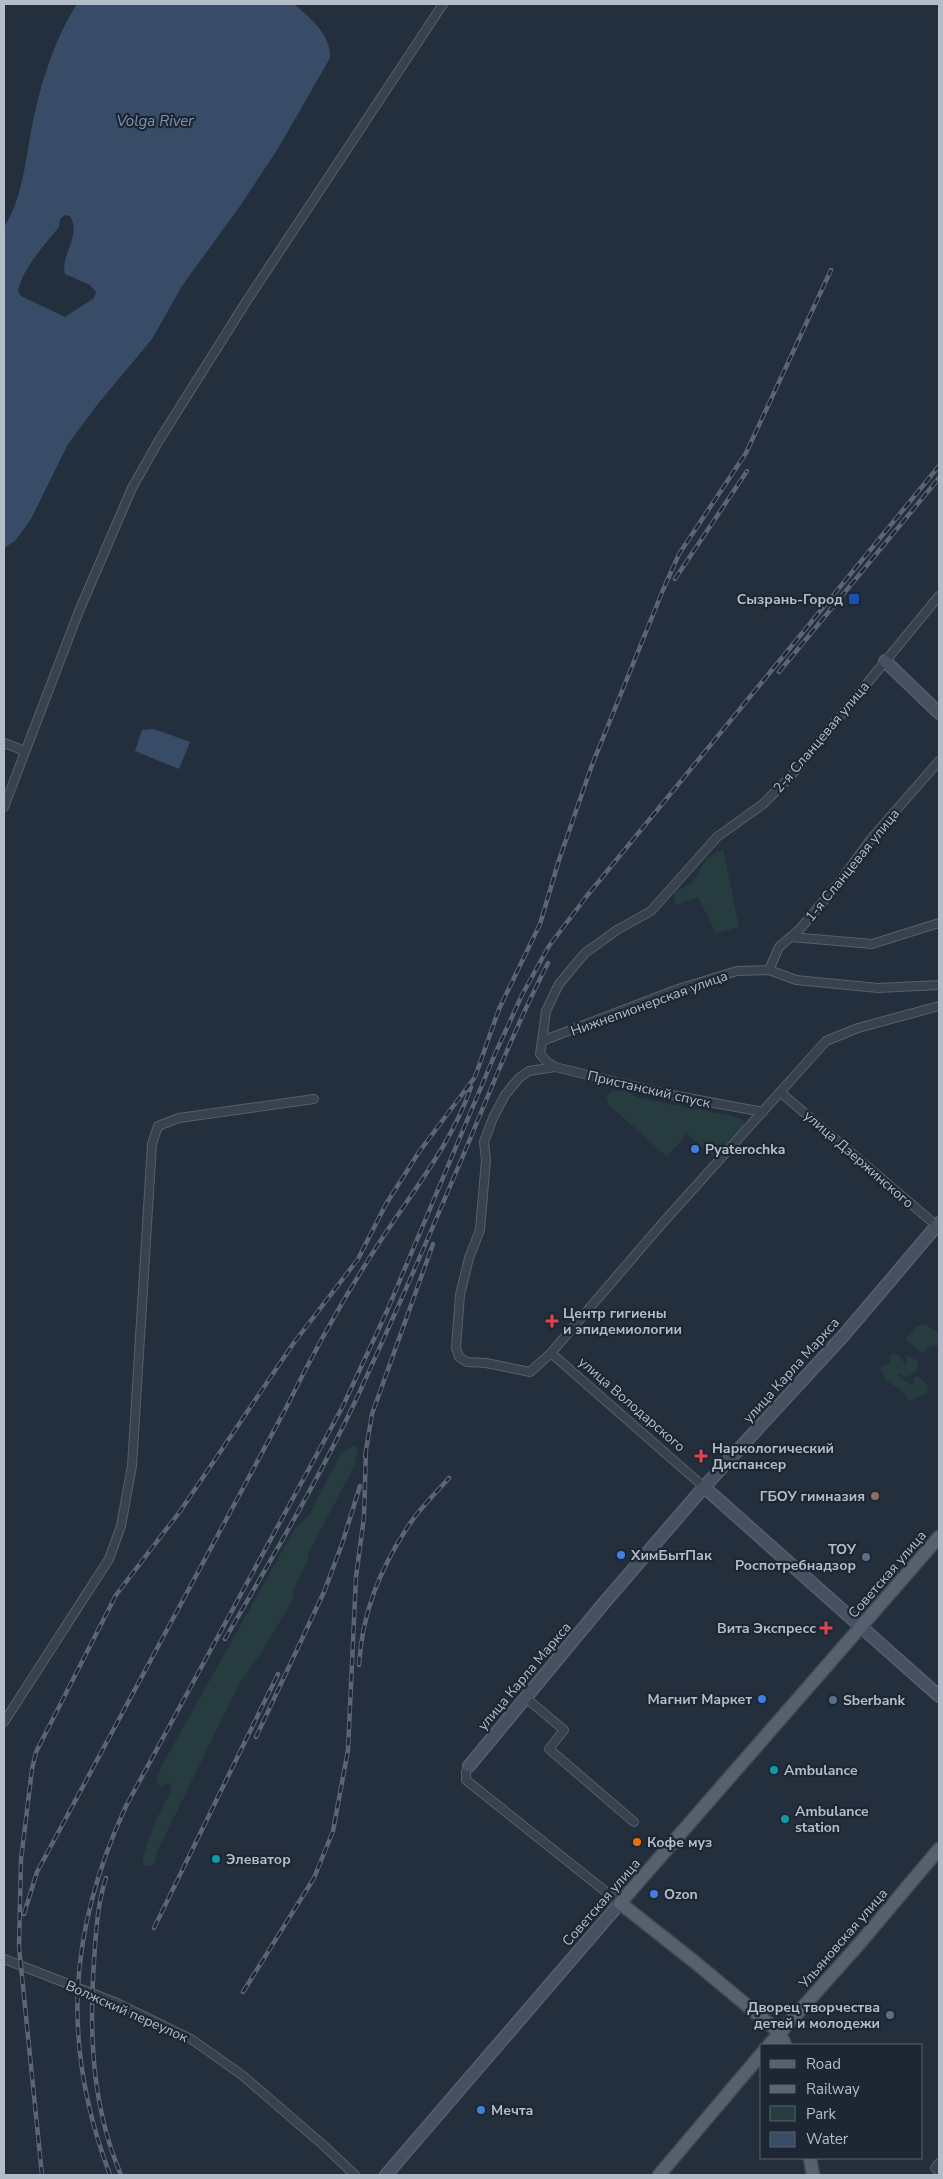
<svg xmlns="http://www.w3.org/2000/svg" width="943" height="2179" font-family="'Nunito Sans',sans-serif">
<rect width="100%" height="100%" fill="#242f3e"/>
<!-- green -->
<path fill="#263c3f" d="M723 849 739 927 716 933 698 897 675 905V892L692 883 707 858Z
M625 1090 638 1098 728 1115 741 1119 746 1124 716 1159 687 1134 667 1157 608 1104 606 1097 611 1092Z
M925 1324 939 1333V1345L927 1348 923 1354 906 1340V1338L917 1326Z
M893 1353 900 1356 905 1365H907L906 1355 918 1361C919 1370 914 1374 906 1377L900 1373 898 1375 910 1385 914 1384 913 1378 918 1376 928 1385 927 1393 912 1400H909L899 1389 887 1381 880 1368 883 1365 890 1364V1356Z
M356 1445 357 1454 354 1467 309 1552 307 1562 294 1588 292 1601 258 1658 239 1684 158 1850 154 1864 149 1866 144 1865 142 1859 155 1822 172 1789 169 1783 161 1786 156 1781 161 1767 295 1528 309 1515 341 1453Z"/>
<!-- water -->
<path fill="#394c67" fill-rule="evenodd" d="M77 4H294C311 19 331 34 330 58L279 147 240 206 182 286 152 339 97 405 68 444 31 519 15 541 4 548V227C22 199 25 164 31 132 39 89 53 41 77 4ZM65 215 70 216C82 235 60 256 65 274L90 285 96 292 94 298 65 317 21 296 18 292C21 270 46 243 59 227L60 219Z
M154 729 190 742 179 769 135 751 142 730Z"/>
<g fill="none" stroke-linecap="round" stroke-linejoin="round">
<defs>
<path id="street" d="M4 743 25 751
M4 807 79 611 132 488 158 442 246 302 443 4
M791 937 872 944 939 923
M769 970 779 947 800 929 841 880 871 839 939 761
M542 1041 546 1011 559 984 585 953 617 930 651 911 717 837 763 804 790 777 939 596
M555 1067 529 1071 519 1078 505 1095 493 1118 484 1142 486 1160 480 1230 469 1258 460 1295 456 1348 459 1357 467 1362 486 1363 530 1372 551 1353 660 1226 826 1041 858 1028 939 1006
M780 1092 937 1226
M763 1112 666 1094 555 1067 547 1062 540 1054 542 1041 678 989 737 971 769 970 796 980 878 988 939 985
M551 1353 704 1487
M526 1698 564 1730 549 1749 634 1822
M4 1722 109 1559 121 1526 132 1466 152 1144 158 1126 179 1118 314 1099
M469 1766 466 1772V1780L620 1903
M4 1959 117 2003 191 2039 242 2075 322 2144 355 2175
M939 2163 935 2168 939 2171"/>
<path id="secondary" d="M885 661 939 713
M704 1487 939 1696
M469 1766 604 1603 704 1487 844 1335 939 1223
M386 2175 620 1903"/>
<path id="primary" d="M769 2045 860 1943 939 1849
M785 2045 780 2033 696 1963 620 1903 939 1537
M810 2158 813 2175
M659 2175 762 2053"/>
</defs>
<!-- street casing -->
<use href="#street" stroke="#565f6c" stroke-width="10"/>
<!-- secondary casing -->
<use href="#secondary" stroke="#565f6c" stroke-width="14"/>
<!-- primary casing -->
<use href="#primary" stroke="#414a57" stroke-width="15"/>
<!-- street -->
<use href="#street" stroke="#38414e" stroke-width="8"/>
<!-- secondary -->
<use href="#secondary" stroke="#465061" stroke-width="11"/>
<!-- primary -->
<use href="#primary" stroke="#56606e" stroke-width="12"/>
<defs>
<path id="rail" d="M675 579 747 471
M779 672 939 478
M365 1456 372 1414 433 1244
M225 1639C272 1558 321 1476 360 1391 390 1325 420 1258 448 1191 481 1115 510 1037 548 963
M359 1665C362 1614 379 1571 407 1528 418 1510 435 1494 449 1478
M256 1737 324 1592 342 1544 360 1486
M106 1878C97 1905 96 1933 94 1961 89 2035 92 2107 121 2175
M24 1914 37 1872 286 1408C313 1353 347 1292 381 1240 413 1191 452 1143 471 1087
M154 1928 278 1674
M243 1992 314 1878 333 1831 348 1750 356 1577 364 1517 366 1449
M42 2175 19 1947 21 1860 32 1769 36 1752 116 1595 181 1510 293 1344 358 1259 386 1204 419 1152 475 1077 499 1009 540 924 559 860 592 765 663 590 679 554 746 453 831 270
M110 2175C61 2045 68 1932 126 1806L343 1406 387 1311 495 1054 522 995 549 946 586 897 939 466"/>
</defs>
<!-- rail casing -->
<use href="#rail" stroke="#5a6575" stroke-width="4.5"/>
<!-- rail -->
<use href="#rail" stroke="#1d2633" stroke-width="2.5" stroke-dasharray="8" stroke-linecap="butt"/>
</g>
<!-- markers -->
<rect fill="#1a4fb4" stroke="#1d2633" stroke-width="2" x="848" y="593" width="12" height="12" rx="2.5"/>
<g fill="#3f7fe0" stroke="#1d2633" stroke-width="2">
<circle cx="695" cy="1149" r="5"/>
<circle cx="621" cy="1555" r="5"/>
<circle cx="762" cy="1699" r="5"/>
<circle cx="654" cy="1894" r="5"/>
<circle cx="481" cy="2110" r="5"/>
</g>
<g fill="#e0444e" stroke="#1d2633" stroke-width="2">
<path d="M549.5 1313.5h5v5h5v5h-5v5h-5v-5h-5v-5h5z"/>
<path d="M698.5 1448.5h5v5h5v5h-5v5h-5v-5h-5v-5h5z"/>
<path d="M823.5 1620.5h5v5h5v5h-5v5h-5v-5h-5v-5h5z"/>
</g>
<circle fill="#8d6e63" stroke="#1d2633" stroke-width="2" cx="875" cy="1496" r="5"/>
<g fill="#5c6f8a" stroke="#1d2633" stroke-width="2">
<circle cx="866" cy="1557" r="5"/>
<circle cx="833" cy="1700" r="5"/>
<circle cx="890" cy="2015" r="5"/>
</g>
<g fill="#0f9aa8" stroke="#1d2633" stroke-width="2">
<circle cx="774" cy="1770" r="5"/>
<circle cx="785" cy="1819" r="5"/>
<circle cx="216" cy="1859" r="5"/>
</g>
<circle fill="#e8710a" stroke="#1d2633" stroke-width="2" cx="637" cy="1842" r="5"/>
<g text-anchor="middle" stroke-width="4.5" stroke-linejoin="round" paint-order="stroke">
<!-- poi labels -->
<g font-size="14" font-weight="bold" fill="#b4bcc9" stroke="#1d2633" text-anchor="start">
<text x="843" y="604" text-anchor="end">Сызрань-Город</text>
<text x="705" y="1154">Pyaterochka</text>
<text x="563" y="1318">Центр гигиены<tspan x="563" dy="16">и эпидемиологии</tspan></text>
<text x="712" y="1453">Наркологический<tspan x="712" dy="16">Диспансер</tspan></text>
<text x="865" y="1501" text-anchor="end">ГБОУ гимназия</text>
<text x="856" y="1554" text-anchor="end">ТОУ<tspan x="856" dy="16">Роспотребнадзор</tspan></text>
<text x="631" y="1560">ХимБытПак</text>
<text x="816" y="1633" text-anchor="end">Вита Экспресс</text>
<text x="752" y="1704" text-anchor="end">Магнит Маркет</text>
<text x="843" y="1705">Sberbank</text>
<text x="784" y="1775">Ambulance</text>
<text x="795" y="1816">Ambulance<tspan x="795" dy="16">station</tspan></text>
<text x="647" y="1847">Кофе муз</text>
<text x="226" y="1864">Элеватор</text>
<text x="664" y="1899">Ozon</text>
<text x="880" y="2012" text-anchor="end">Дворец творчества<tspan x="880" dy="16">детей и молодежи</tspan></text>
<text x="491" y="2115">Мечта</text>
</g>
<!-- street labels -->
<g font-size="14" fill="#b4bcc9" stroke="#1d2633">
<text transform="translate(821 737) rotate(-50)" y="5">2-я Сланцевая улица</text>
<text transform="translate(852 865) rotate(-51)" y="5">1-я Сланцевая улица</text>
<text transform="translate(649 1003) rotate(-20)" y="5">Нижнепионерская улица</text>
<text transform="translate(649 1089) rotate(13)" y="5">Пристанский спуск</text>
<text transform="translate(859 1159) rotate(41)" y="5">улица Дзержинского</text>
<text transform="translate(791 1370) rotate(-48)" y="5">улица Карла Маркса</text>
<text transform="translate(632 1404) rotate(41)" y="5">улица Володарского</text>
<text transform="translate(887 1574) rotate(-49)" y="5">Советская улица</text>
<text transform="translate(524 1676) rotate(-50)" y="5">улица Карла Маркса</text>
<text transform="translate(601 1902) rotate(-49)" y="5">Советская улица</text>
<text transform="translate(843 1938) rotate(-49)" y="5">Ульяновская улица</text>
<text transform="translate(127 2011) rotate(24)" y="5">Волжский переулок</text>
</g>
<!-- water labels -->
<g font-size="15" font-style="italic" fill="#7c92b1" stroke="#1d2633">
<text x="155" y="126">Volga River</text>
</g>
</g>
<!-- border -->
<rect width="943" height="2179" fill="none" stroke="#b4bcc9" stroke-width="10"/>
<!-- legend -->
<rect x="760" y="2044" width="162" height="115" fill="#1d2633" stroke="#59626f"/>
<rect x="770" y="2060" width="25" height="8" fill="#56606e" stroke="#59626f"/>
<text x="806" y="2069" font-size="15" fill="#b4bcc9">Road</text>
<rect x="770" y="2085" width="25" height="8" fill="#5a6575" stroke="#59626f"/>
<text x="806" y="2094" font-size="15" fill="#b4bcc9">Railway</text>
<rect x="770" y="2106" width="25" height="15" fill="#263c3f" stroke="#59626f"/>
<text x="806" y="2119" font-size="15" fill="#b4bcc9">Park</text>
<rect x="770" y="2132" width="25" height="15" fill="#394c67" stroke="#59626f"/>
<text x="806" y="2144" font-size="15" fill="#b4bcc9">Water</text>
</svg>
